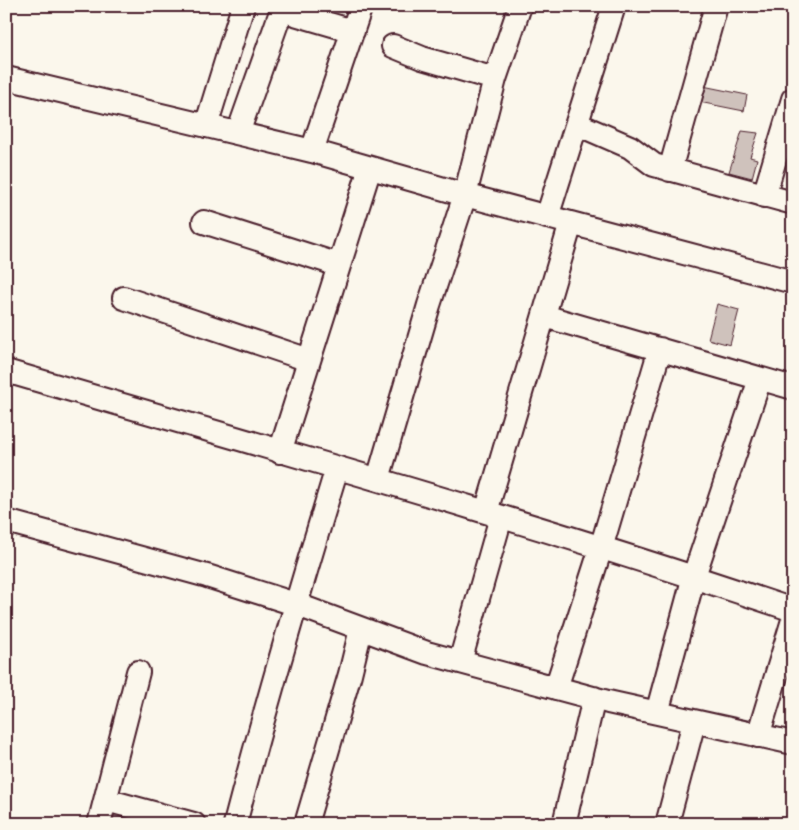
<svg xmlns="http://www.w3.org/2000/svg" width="799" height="830" font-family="'Architects Daughter',sans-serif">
<rect width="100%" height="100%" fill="#fbf7ec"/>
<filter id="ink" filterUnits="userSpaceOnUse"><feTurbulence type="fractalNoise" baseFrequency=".02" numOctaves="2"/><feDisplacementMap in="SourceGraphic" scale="10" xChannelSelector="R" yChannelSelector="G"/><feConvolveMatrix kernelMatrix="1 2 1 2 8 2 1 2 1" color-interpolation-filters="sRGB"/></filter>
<g filter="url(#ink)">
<!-- building -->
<path fill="#cfc2bc" stroke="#4a1f2b" d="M703 86 747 95 744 111 699 102Z
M742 131 758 133 750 157 757 159 752 178 729 172Z
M717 304 739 310 730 345 708 339Z"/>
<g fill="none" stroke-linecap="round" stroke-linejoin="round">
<defs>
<path id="minor" d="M281 10 353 31
M393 46 422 58 495 79
M6 78 312 151 465 195 793 282
M577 124 630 147 654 165 793 203
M206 126 243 6
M238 133 283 6
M312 151 361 6
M670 170 716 6
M764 196 793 99
M547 217 614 6
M204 222 339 265
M124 298 309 360
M544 316 793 388
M6 371C269 448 533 522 793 610
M280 452 370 168
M378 479 429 305 465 195 495 79 520 6
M486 512 571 223
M6 521 207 576 295 604 427 653 608 702 793 743
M460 662 501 517
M556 688 601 548 660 349
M657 713 694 576 760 379
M758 736 793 620
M106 800 194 824
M99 824 138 672
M235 824C266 704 301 586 337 468
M306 824 350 674 361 629
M564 824 594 698
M667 824 694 722"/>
</defs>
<!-- minor casing -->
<use href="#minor" stroke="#4a1f2b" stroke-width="26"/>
<!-- minor -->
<use href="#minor" stroke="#fbf7ec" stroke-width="22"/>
</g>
</g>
<!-- margin -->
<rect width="799" height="830" fill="none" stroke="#fbf7ec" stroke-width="25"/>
<rect x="12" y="12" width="774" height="805" fill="none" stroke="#4a1f2b" stroke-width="2" filter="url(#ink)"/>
</svg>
